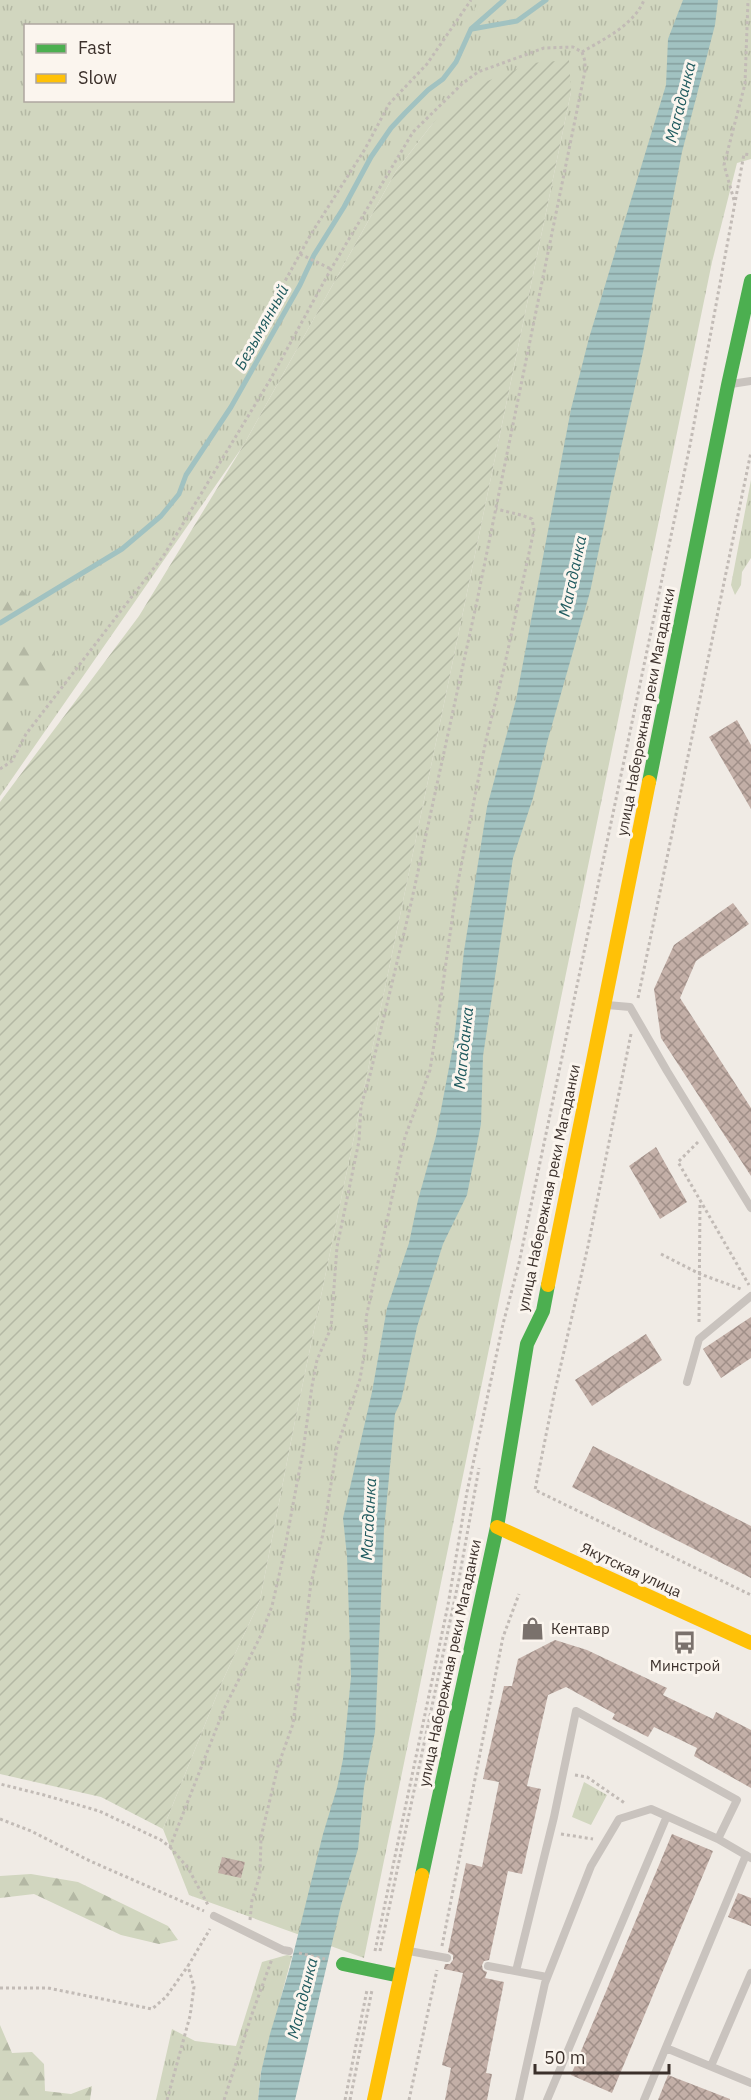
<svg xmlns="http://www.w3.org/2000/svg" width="751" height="2100" font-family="'IBM Plex Sans',sans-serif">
<defs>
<pattern id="grass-tufts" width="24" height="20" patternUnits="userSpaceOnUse" patternTransform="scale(1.5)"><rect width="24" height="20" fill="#d1d6bf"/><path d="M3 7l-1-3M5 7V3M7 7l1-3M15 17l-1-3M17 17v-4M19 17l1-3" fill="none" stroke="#b4b8a4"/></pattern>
<pattern id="forest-firs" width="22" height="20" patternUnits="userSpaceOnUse" patternTransform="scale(1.5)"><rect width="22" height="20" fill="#d1d6bf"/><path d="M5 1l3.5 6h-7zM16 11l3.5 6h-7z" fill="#b4b8a4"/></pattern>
<pattern id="garden-furrows" width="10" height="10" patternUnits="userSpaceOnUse" patternTransform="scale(1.5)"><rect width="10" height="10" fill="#d1d6bf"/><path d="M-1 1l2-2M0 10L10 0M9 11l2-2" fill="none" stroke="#b4b8a4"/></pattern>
<pattern id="water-rules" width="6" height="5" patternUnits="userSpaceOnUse" patternTransform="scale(1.5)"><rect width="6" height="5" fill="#a1c2c1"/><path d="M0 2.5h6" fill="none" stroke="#849e9d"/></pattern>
<pattern id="building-cross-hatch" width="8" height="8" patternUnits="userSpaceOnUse" patternTransform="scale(1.5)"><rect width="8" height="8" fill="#c3afa7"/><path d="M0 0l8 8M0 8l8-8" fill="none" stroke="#a08f88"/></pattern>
</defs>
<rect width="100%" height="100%" fill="#f0ebe5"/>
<!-- grass -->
<path fill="url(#grass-tufts)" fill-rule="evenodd" d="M0 0H751V159L737 163 712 262 364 1958 189 1895 163 1829 222 1682 260 1600 294 1426 571 92 433 123 396 171 243 446 0 796ZM26 26H232V100H26Z
M751 480V558L742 572 741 585 735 595 731 585Z
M584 1782 607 1795 591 1825 572 1817Z
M287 1955 292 1956 261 2072 258 2100H156L172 2029 195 2041 236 2046 262 1962Z"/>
<!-- forest -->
<path fill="url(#forest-firs)" d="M480 0H495L482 22 469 18Z
M20 588 29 597 12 625 0 636V595Z
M26 640 55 649V665L21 708 3 755 0 756V646Z
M31 1874 78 1882 168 1926 178 1940 159 1944 121 1935 34 1894 0 1898V1876Z
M0 2025 12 2053 32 2052 44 2064 45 2091 71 2094 92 2086 90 2100H0Z"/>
<!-- garden -->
<path fill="url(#garden-furrows)" d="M569 60 571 92 294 1426 260 1600 222 1682 163 1829 101 1797 0 1774V802L139 616 243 446 396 171 433 123 480 84 532 63Z"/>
<!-- water -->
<path fill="url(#water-rules)" d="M683 0H718L715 25 682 152 643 352 614 478 590 592 548 739 533 798 513 858 483 1056 481 1124 467 1195 443 1244 417 1327 401 1401 395 1414 384 1530 375 1732 364 1787 358 1849 341 1905 295 2100H258L261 2072 270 2034 290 1967 323 1834 337 1788 343 1759 351 1677 347 1556 343 1518 372 1392 387 1308 409 1243 418 1200 436 1136 454 1041 464 951 487 807 516 700 571 409 589 338 666 85 668 39Z"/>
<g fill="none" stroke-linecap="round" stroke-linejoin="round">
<!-- stream -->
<path stroke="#a1c2c1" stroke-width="5" d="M472 29 517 21 546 0
M0 623 122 549 161 516 179 494 186 475 231 407 300 285 314 255 344 207 371 157 391 128 405 113 428 90 443 79 456 62 471 29 504 0"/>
</g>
<!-- building -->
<path fill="url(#building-cross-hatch)" d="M737 720 751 745V809L709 737Z
M733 903 749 924 696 961 680 998 751 1108V1176L661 1038 654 989 674 945Z
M656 1147 687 1202 660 1219 629 1166Z
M751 1317V1358L721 1378 703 1349Z
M646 1334 662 1360 592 1406 575 1380Z
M593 1446 751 1526V1578L572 1487Z
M555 1640 587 1650 667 1688 663 1695 713 1719 716 1712 751 1730V1788L694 1756 697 1748 654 1727 648 1737 612 1719 615 1714 566 1687 548 1695 527 1786 541 1789 522 1874 508 1871 489 1960 484 1961 482 1965 483 1970 487 1972 485 1978 504 1982 486 2073 492 2074 487 2100H445L451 2068 442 2065 463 1973 444 1969 445 1964H450L453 1960V1955L448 1952 466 1863 482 1867 499 1782 483 1779 504 1686H512L518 1659Z
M672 1834 713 1851 612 2093 571 2075Z
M222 1857 245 1862 241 1878 218 1873Z
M738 1893 751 1898V1926L728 1917Z
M668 2075 730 2099V2100H658Z"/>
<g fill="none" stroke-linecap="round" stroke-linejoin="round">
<!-- path -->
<path stroke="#c2bbb6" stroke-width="3" stroke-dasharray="3 3" stroke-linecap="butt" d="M582 52C604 39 634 25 644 0
M734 200 724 165 745 84 748 0
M300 254 331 269
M268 312 311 234 365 149 389 104 427 64 471 0
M0 769 12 761 26 734 164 555 270 380 331 269 413 132 463 83 478 72 544 48 573 47 582 52 585 61V71L477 601 410 908 370 1075 361 1106 359 1141 337 1247 331 1328 317 1360 312 1386 303 1451 283 1558 272 1606 261 1635 224 1709 170 1847 161 1840 99 1811 44 1795 0 1784
M638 998 751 452
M631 1034 588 1246 554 1395 535 1490 751 1595
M698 1142 678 1162 749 1285
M661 1254 700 1274 741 1289
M699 1322 700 1203
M575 1775 587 1777 626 1804
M0 1819 31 1831 90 1861 204 1911
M561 1834 593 1839
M170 1847 188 1868 208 1905
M250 1920 252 1900 260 1875 261 1837 278 1766 293 1724 311 1583 323 1534 337 1447 360 1379 366 1343V1318L405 1137 430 1070 439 1012 456 892 486 740 504 668 534 530 532 519 521 515 496 509
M442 1946 503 1637 519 1594
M375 1951 448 1605 467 1492 503 1324 519 1263 690 445 744 154 751 155
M380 1951 459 1579 479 1468
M299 1953 325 1959
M0 1988H48L152 2009 166 1997 188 1966
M167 2100 190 2016 194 1987 188 1966 210 1929
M224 2100 252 2014 272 1959
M345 2100 367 1990
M350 2100 372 1990
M409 2100 437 1970"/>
<!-- lane -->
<path stroke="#c9c3be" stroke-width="8" d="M731 384 751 381
M607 1005 630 1007 667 1071 751 1208
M687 1382 699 1339 751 1296
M214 1916 283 1950 289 1951
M409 1951 447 1958
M488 1966 547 1977
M516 1971 554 1817 576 1711 737 1800 718 1839
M666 2048 751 2083
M711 2066 751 1973
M519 2100 545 1983 591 1866 619 1819 651 1809 718 1839 751 1858
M547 2100 667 1816
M644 2100 746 1855"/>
<!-- fast -->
<path stroke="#4caf50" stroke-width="14" d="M649 782 728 385 751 281
M422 1875 497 1527 527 1344 543 1311 548 1285
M343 1964 400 1976"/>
<!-- slow -->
<path stroke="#ffc107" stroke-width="14" d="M548 1285 649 782
M497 1527 751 1643
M374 2100 422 1875"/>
</g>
<!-- icons -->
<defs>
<symbol id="shop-bare" viewBox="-9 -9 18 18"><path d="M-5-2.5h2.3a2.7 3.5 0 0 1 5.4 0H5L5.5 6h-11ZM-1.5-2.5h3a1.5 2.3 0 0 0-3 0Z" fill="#7a716c" stroke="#fbf5ee" stroke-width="2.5" paint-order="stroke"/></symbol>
<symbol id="bus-bare" viewBox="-9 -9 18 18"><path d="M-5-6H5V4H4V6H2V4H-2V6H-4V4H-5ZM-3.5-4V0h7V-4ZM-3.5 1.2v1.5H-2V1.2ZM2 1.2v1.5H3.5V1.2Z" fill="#7a716c" stroke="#fbf5ee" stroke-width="2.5" paint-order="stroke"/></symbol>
</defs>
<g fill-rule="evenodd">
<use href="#shop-bare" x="516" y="1612" width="33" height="33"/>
<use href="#bus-bare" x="668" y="1626" width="33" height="33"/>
</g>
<g text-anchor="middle" stroke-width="6" stroke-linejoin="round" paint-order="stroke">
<!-- street labels -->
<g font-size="15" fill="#3b302b" stroke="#fbf5ee">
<text transform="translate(646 712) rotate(-79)" y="5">улица Набережная реки Магаданки</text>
<text transform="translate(549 1188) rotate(-78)" y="5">улица Набережная реки Магаданки</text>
<text transform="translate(631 1570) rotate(25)" y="5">Якутская улица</text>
<text transform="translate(450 1663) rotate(-78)" y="5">улица Набережная реки Магаданки</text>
</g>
<!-- poi labels -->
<g font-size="15" fill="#3b302b" stroke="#fbf5ee" text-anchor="start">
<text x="551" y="1634">Кентавр</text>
<text x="685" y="1671" text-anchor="middle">Минстрой</text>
</g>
<!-- water labels -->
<g font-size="16" font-style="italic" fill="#1f5a5e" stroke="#fbf5ee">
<text transform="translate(680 102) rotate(-76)" y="6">Магаданка</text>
<text transform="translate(261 327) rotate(-61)" y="6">Безымянный</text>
<text transform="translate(572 576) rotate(-78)" y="6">Магаданка</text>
<text transform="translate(463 1048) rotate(-84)" y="6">Магаданка</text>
<text transform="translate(368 1519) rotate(-87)" y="6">Магаданка</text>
<text transform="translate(302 1998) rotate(-76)" y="6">Магаданка</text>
</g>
</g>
<!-- legend -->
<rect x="24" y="24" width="210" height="78" fill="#fbf5ee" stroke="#aea6a0" stroke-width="1.5"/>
<rect x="36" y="44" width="30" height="9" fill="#4caf50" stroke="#aea6a0" stroke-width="1.5"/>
<text x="78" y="54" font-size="18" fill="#3b302b">Fast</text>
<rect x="36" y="74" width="30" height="9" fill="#ffc107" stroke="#aea6a0" stroke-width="1.5"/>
<text x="78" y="84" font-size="18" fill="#3b302b">Slow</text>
<!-- scale -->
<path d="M535 2064v9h134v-9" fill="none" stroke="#3b302b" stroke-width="3"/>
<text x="544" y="2064" font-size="18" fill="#3b302b" stroke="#fbf5ee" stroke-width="4.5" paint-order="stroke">50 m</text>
</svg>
